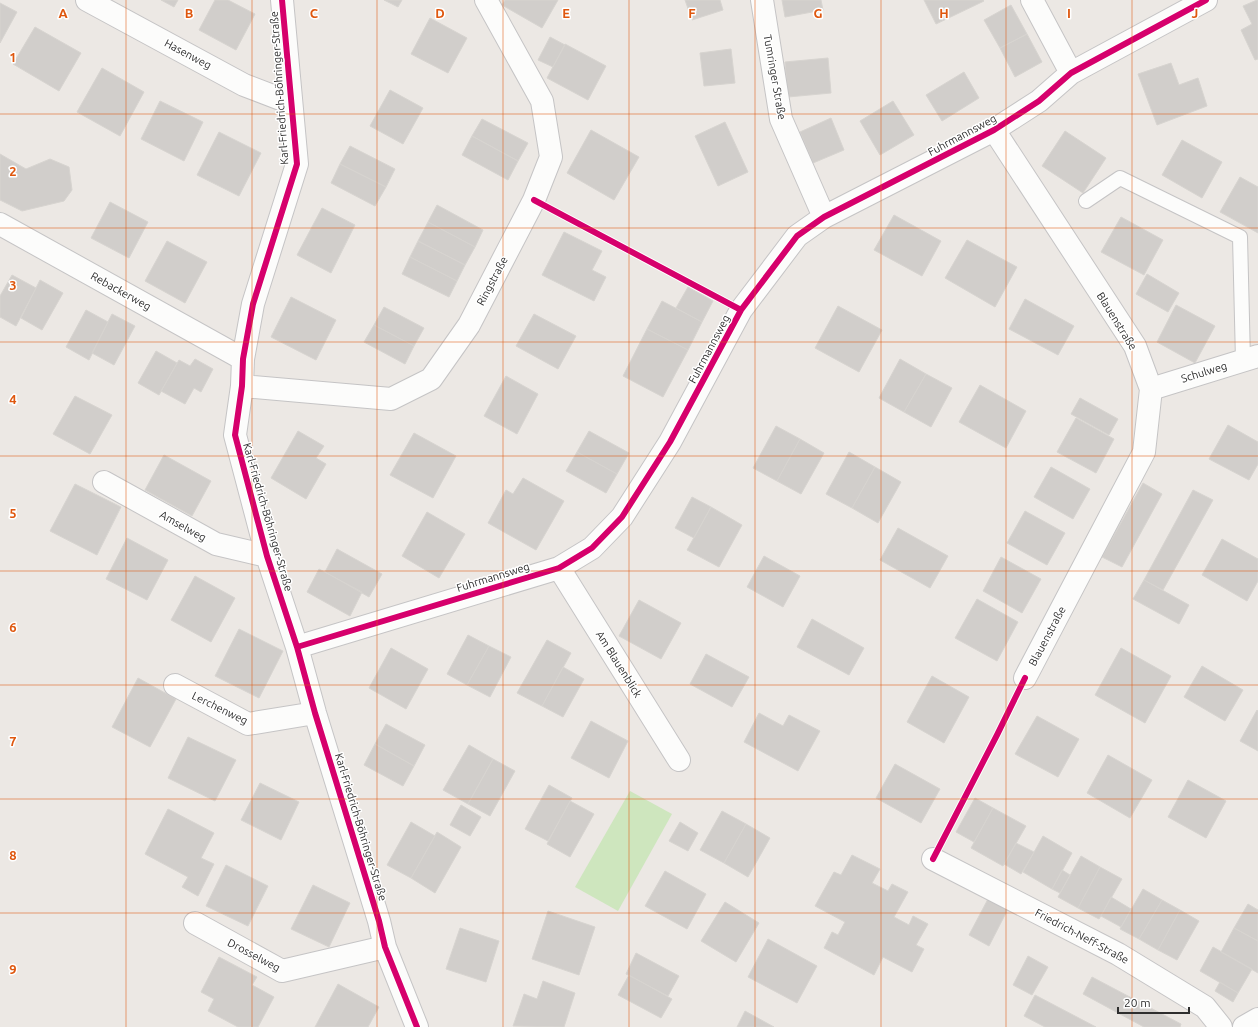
<svg xmlns="http://www.w3.org/2000/svg" width="1258" height="1027" font-family="Ubuntu,sans-serif">
<rect width="100%" height="100%" fill="#ece8e4"/>
<!-- green -->
<path fill="#cee6be" d="M630 791 672 814 618 911 575 887Z"/>
<!-- building -->
<path fill="#d1cecb" stroke="#d7d4d0" d="M161 0H178L174 7Z
M215 0H228L255 14 236 50 199 30Z
M384 0H402L398 7Z
M505 0H558L542 28 502 5Z
M685 0H720L723 10 692 20Z
M782 0H821L823 10 785 17Z
M924 0H983L984 1 936 24Z
M1257 0H1258V59L1255 60 1241 30 1252 24 1243 6Z
M0 3 17 12 0 43Z
M1011 5 1027 34 1000 48 984 20Z
M430 18 467 38 448 73 411 54Z
M35 27 81 53 59 91 13 64Z
M1027 34 1042 62 1015 77 1000 48Z
M550 37 565 45 553 67 538 60Z
M565 44 606 66 588 100 547 78Z
M731 49 735 83 704 86 700 53Z
M828 58 831 93 788 97 785 62Z
M1171 63 1179 85 1198 78 1207 106 1157 125 1138 74Z
M102 68 144 92 120 136 77 112Z
M964 72 979 98 942 121 926 95Z
M390 90 423 108 403 144 370 126Z
M160 101 203 122 184 161 141 139Z
M893 101 914 135 880 155 860 121Z
M831 118 844 150 813 163 800 132Z
M482 119 528 143 518 161 472 136Z
M725 122 748 172 718 186 695 136Z
M591 130 639 157 614 200 567 173Z
M1065 131 1106 158 1083 193 1042 166Z
M219 132 261 153 239 196 197 175Z
M472 136 518 161 508 180 462 155Z
M1182 140 1222 162 1202 198 1162 175Z
M350 146 395 169 386 187 340 164Z
M0 154 26 169 50 159 69 167 72 190 64 201 22 211 0 200Z
M340 164 386 187 375 206 331 183Z
M1240 177 1258 187V233L1220 212Z
M110 202 148 222 129 258 91 238Z
M437 205 483 230 475 247 428 222Z
M322 208 355 225 331 273 297 255Z
M894 215 941 241 922 276 874 250Z
M1121 217 1163 240 1144 275 1101 252Z
M428 222 475 247 465 265 418 241Z
M564 232 602 251 592 270 606 277 594 301 542 275Z
M967 240 1017 267 995 307 945 278Z
M167 241 207 262 185 303 145 281Z
M418 241 465 265 457 281 410 257Z
M410 257 457 281 449 297 402 274Z
M1147 274 1179 293 1168 312 1136 294Z
M12 275 36 288 16 326 0 317V296Z
M40 280 63 293 42 330 21 318Z
M688 287 713 301 702 322 676 308Z
M291 297 336 320 316 360 271 337Z
M1025 299 1074 326 1058 355 1009 329Z
M662 301 702 322 688 350 647 329Z
M1176 305 1215 326 1195 363 1157 342Z
M838 306 882 330 859 372 815 348Z
M384 307 424 328 414 346 374 325Z
M86 310 108 322 89 360 66 347Z
M112 314 135 326 114 365 92 353Z
M534 314 576 336 558 369 516 346Z
M374 325 414 346 405 364 364 342Z
M647 329 688 350 663 397 623 376Z
M156 351 177 363 159 395 138 383Z
M195 359 213 369 201 392 194 388 185 404 161 391 179 360 190 366Z
M900 359 926 374 904 412 879 398Z
M926 374 952 388 931 427 904 412Z
M506 376 538 394 517 434 484 416Z
M980 385 1026 411 1006 448 959 422Z
M75 396 112 415 90 454 53 434Z
M1080 398 1118 419 1109 435 1071 414Z
M1076 418 1114 439 1096 473 1057 452Z
M1228 425 1258 442V464L1249 480 1209 459Z
M776 426 800 439 777 481 753 468Z
M298 431 324 446 316 458 326 464 306 499 271 478Z
M589 431 629 453 617 474 577 452Z
M414 433 456 456 433 498 390 475Z
M800 439 824 453 801 494 777 481Z
M577 452 617 474 606 493 566 471Z
M849 452 875 467 852 508 826 494Z
M164 455 211 481 192 516 145 490Z
M875 467 901 482 878 523 852 508Z
M1051 467 1090 489 1073 519 1034 497Z
M523 478 564 501 536 550 488 523 506 490 513 494Z
M1143 483 1162 494 1122 567 1102 557Z
M75 484 121 507 97 555 50 531Z
M1193 490 1213 500 1163 590 1144 580Z
M692 497 711 507 694 538 675 528Z
M711 507 742 525 719 567 687 550Z
M1025 511 1065 533 1047 565 1007 543Z
M427 512 465 534 439 578 402 556Z
M898 528 948 556 930 588 880 560Z
M127 538 168 560 147 600 106 579Z
M1222 539 1258 559V581L1247 601 1202 575Z
M337 549 382 574 369 597 325 572Z
M764 556 800 576 783 607 747 587Z
M1001 557 1041 579 1022 613 983 591Z
M319 569 362 592 350 616 307 592Z
M195 576 235 598 211 642 171 620Z
M1144 580 1189 605 1179 624 1133 599Z
M977 599 1018 622 997 661 955 638Z
M639 600 681 623 661 659 619 636Z
M812 619 864 648 849 675 797 647Z
M239 629 283 651 259 698 215 676Z
M468 635 489 646 467 685 447 674Z
M547 640 571 653 542 706 517 693Z
M489 646 511 657 490 697 467 685Z
M391 648 428 669 406 709 369 688Z
M1121 648 1171 676 1145 723 1095 695Z
M706 654 749 677 732 707 690 684Z
M1202 666 1243 690 1225 721 1184 697Z
M563 667 584 679 563 717 542 706Z
M932 676 969 697 944 743 907 722Z
M138 678 176 699 150 747 112 727Z
M1257 710 1258 711V751L1240 741Z
M759 713 783 726 789 715 820 731 798 771 744 742Z
M1037 716 1079 739 1058 777 1015 754Z
M591 721 628 741 609 778 571 758Z
M386 724 425 745 414 766 375 744Z
M188 737 236 760 215 801 168 778Z
M375 744 414 766 403 786 364 765Z
M469 745 493 759 468 804 443 790Z
M1108 755 1152 780 1130 818 1087 793Z
M493 759 515 771 490 816 468 804Z
M895 764 940 789 921 823 876 798Z
M1188 780 1226 801 1206 838 1168 817Z
M260 783 299 802 281 840 241 820Z
M549 785 572 798 548 841 525 829Z
M975 798 993 808 974 842 956 832Z
M570 801 594 814 570 857 547 844Z
M461 805 481 817 470 836 450 825Z
M993 808 1026 826 1003 866 971 848Z
M168 809 214 833 201 858 214 864 198 896 182 887 188 877 145 854Z
M722 811 746 824 724 863 700 850Z
M411 822 435 836 411 878 387 865Z
M680 822 698 833 688 851 669 841Z
M746 824 770 838 748 877 724 863Z
M437 832 461 847 435 893 411 878Z
M1043 836 1072 853 1052 889 1023 872Z
M1016 843 1034 852 1021 874 1004 864Z
M852 855 880 869 872 883 888 891 892 884 908 892 894 917 909 925 913 916 928 924 916 945 924 949 912 972 883 957 874 975 824 948 832 932 838 935 845 922 815 906 834 872 841 875Z
M1081 856 1100 867 1078 908 1058 897Z
M226 865 268 886 248 926 206 906Z
M1100 867 1122 879 1099 919 1078 908Z
M1062 870 1070 875 1060 893 1052 889Z
M665 871 706 894 687 929 645 906Z
M313 885 350 903 329 947 291 929Z
M1143 889 1162 900 1139 939 1120 929Z
M1111 897 1131 909 1121 927 1101 916Z
M988 899 1008 909 989 946 969 935Z
M1162 900 1180 910 1158 950 1139 939Z
M725 902 759 923 736 962 701 941Z
M1248 904 1258 910V941L1234 928Z
M1180 910 1199 921 1177 960 1158 950Z
M548 911 595 927 579 975 532 959Z
M460 928 499 941 486 982 446 969Z
M1234 928 1258 941V973L1221 952Z
M768 939 817 966 797 1003 748 977Z
M1213 947 1252 969 1238 993 1200 971Z
M636 953 679 976 668 996 626 974Z
M1028 956 1048 967 1032 995 1013 985Z
M219 957 257 977 252 985 274 997 258 1027H238L208 1011 214 999 201 992Z
M629 975 672 999 661 1018 618 995Z
M1092 977 1181 1024 1180 1027H1144L1083 994Z
M543 981 575 993 564 1027 513 1026 524 994 537 999Z
M1220 982 1238 993 1233 1002 1215 991Z
M338 984 379 1007 368 1027H315Z
M1035 995 1096 1027H1045L1024 1016Z
M745 1011 774 1027H737Z"/>
<g fill="none" stroke-linecap="round" stroke-linejoin="round">
<defs>
<path id="service" d="M1086 201 1120 178 1240 237 1243 360"/>
<path id="minor" d="M87 0 244 85 291 103
M282 0 297 164 253 304 243 359 242 386 235 435 267 556 297 647 315 713 379 921 385 947 417 1027
M762 0 781 119 824 217
M1032 0 1071 73
M994 130 1135 346 1151 389 1144 452 1025 678
M0 224 243 359
M242 386 391 399 431 379 469 325 534 200 551 157 542 101 486 0
M1151 389 1258 356
M104 482 216 544 267 556
M559 568 679 760
M297 647 559 568 592 548 622 517 670 442 741 310 797 236 824 217 994 130 1039 101 1071 73 1206 0
M175 685 248 724 315 713
M933 859 1118 954 1205 1007 1221 1027
M195 923 282 971 385 947
M1244 1027 1258 1019"/>
</defs>
<!-- service casing -->
<use href="#service" stroke="#c5c4c5" stroke-width="16"/>
<!-- minor casing -->
<use href="#minor" stroke="#c5c4c5" stroke-width="24"/>
<!-- service -->
<use href="#service" stroke="#fcfcfb" stroke-width="14"/>
<!-- minor -->
<use href="#minor" stroke="#fcfcfb" stroke-width="22"/>
<defs>
<path id="cycleway" d="M282 0 297 164 253 304 243 359 242 386 235 435 267 556 297 647 315 713 379 921 385 947 417 1027
M534 200 741 310
M297 647 559 568 592 548 622 517 670 442 741 310 797 236 824 217 994 130 1039 101 1071 73 1206 0
M933 859 997 735 1025 678"/>
</defs>
<!-- cycleway casing -->
<use href="#cycleway" stroke="#fff" stroke-width="8"/>
<!-- cycleway -->
<use href="#cycleway" stroke="#d6006c" stroke-width="6"/>
</g>
<!-- grid -->
<path fill="none" stroke="#df570e" stroke-width="1" stroke-opacity="0.55" d="M126 0V1027M252 0V1027M377 0V1027M503 0V1027M629 0V1027M755 0V1027M881 0V1027M1006 0V1027M1132 0V1027M0 114H1258M0 228H1258M0 342H1258M0 456H1258M0 571H1258M0 685H1258M0 799H1258M0 913H1258"/>
<g text-anchor="middle" stroke-width="3" stroke-linejoin="round" paint-order="stroke">
<!-- street labels -->
<g font-size="11" fill="#2e2e2e" stroke="#fff">
<text transform="translate(188 54) rotate(28)" y="4">Hasenweg</text>
<text transform="translate(775 77) rotate(80)" y="4">Tumringer Straße</text>
<text transform="translate(279 88) rotate(-94)" y="4">Karl-Friedrich-Böhringer-Straße</text>
<text transform="translate(962 135) rotate(-28)" y="4">Fuhrmannsweg</text>
<text transform="translate(492 281) rotate(-62)" y="4">Ringstraße</text>
<text transform="translate(121 291) rotate(29)" y="4">Rebackerweg</text>
<text transform="translate(1117 321) rotate(58)" y="4">Blauenstraße</text>
<text transform="translate(709 349) rotate(-62)" y="4">Fuhrmannsweg</text>
<text transform="translate(1204 372) rotate(-17)" y="4">Schulweg</text>
<text transform="translate(268 517) rotate(74)" y="4">Karl-Friedrich-Böhringer-Straße</text>
<text transform="translate(183 526) rotate(29)" y="4">Amselweg</text>
<text transform="translate(493 577) rotate(-17)" y="4">Fuhrmannsweg</text>
<text transform="translate(1047 636) rotate(-62)" y="4">Blauenstraße</text>
<text transform="translate(619 664) rotate(58)" y="4">Am Blauenblick</text>
<text transform="translate(220 708) rotate(26)" y="4">Lerchenweg</text>
<text transform="translate(361 827) rotate(73)" y="4">Karl-Friedrich-Böhringer-Straße</text>
<text transform="translate(1082 936) rotate(28)" y="4">Friedrich-Neff-Straße</text>
<text transform="translate(254 955) rotate(28)" y="4">Drosselweg</text>
</g>
</g>
<g font-size="13" text-anchor="middle" font-weight="bold" fill="#df570e" stroke="#fff" stroke-width="3" stroke-linejoin="round" paint-order="stroke">
<text x="63" y="18">A</text>
<text x="189" y="18">B</text>
<text x="314" y="18">C</text>
<text x="440" y="18">D</text>
<text x="566" y="18">E</text>
<text x="692" y="18">F</text>
<text x="818" y="18">G</text>
<text x="944" y="18">H</text>
<text x="1069" y="18">I</text>
<text x="1195" y="18">J</text>
<text x="13" y="62">1</text>
<text x="13" y="176">2</text>
<text x="13" y="290">3</text>
<text x="13" y="404">4</text>
<text x="13" y="518">5</text>
<text x="13" y="632">6</text>
<text x="13" y="746">7</text>
<text x="13" y="860">8</text>
<text x="13" y="974">9</text>
</g>
<!-- scale -->
<path d="M1118 1007v6h71v-6" fill="none" stroke="#2e2e2e" stroke-width="2"/>
<text x="1124" y="1007" font-size="12" fill="#2e2e2e" stroke="#ffffff" stroke-width="3" paint-order="stroke">20 m</text>
</svg>
